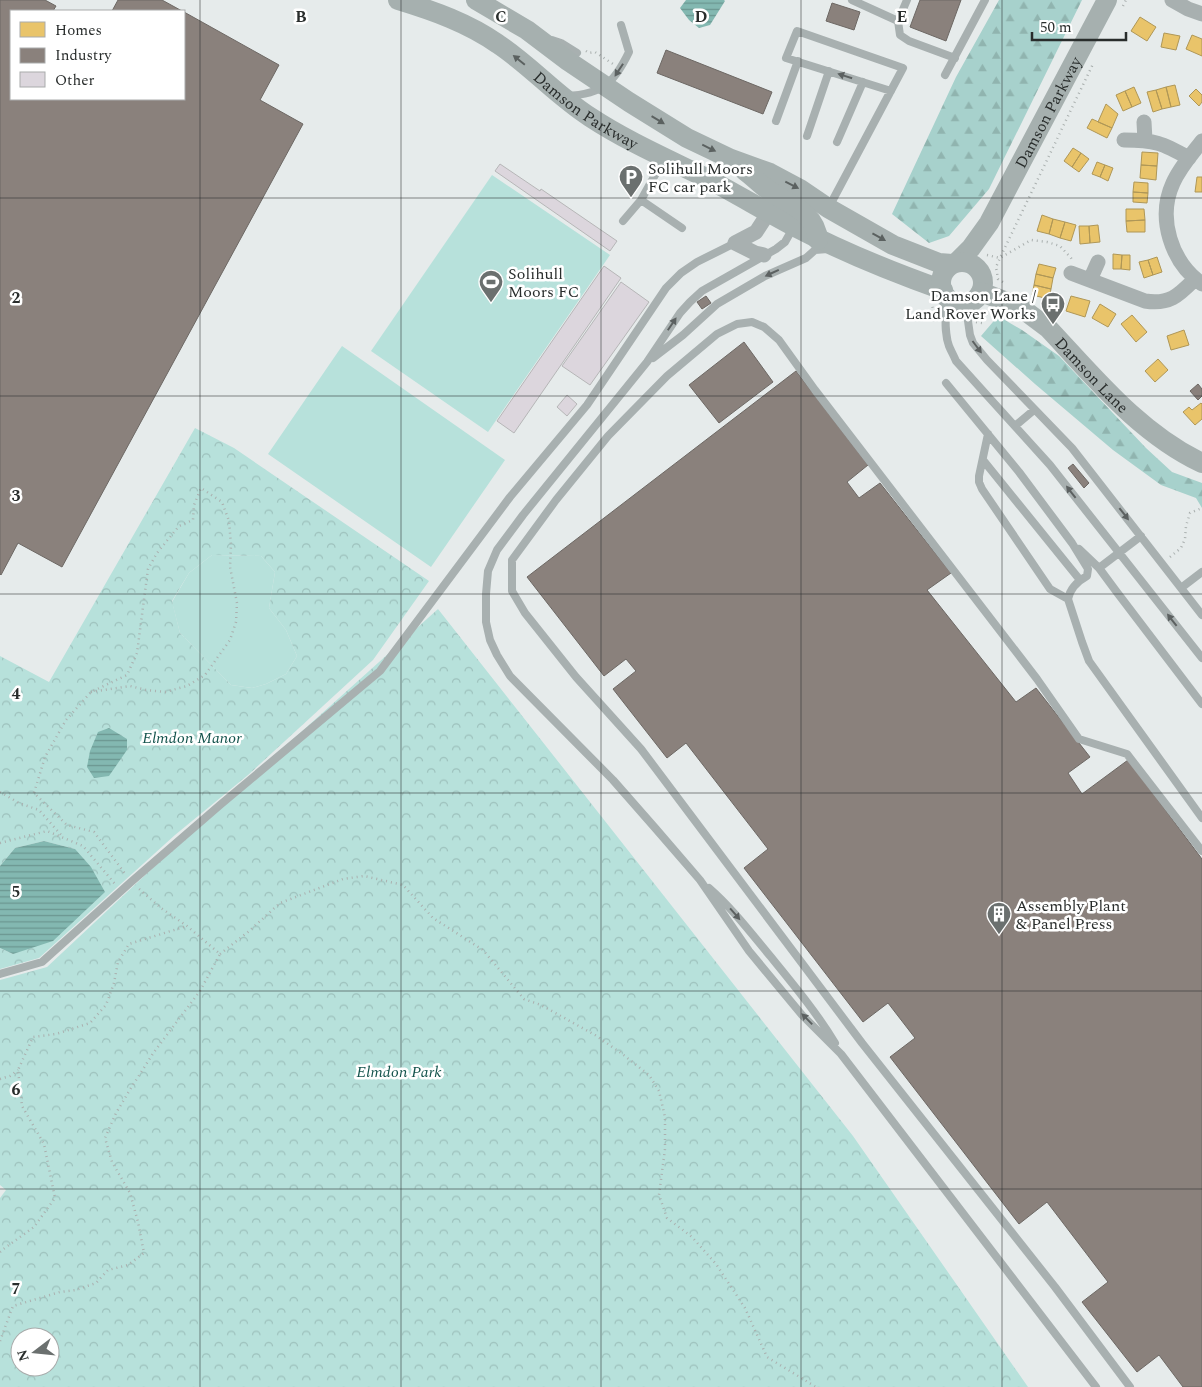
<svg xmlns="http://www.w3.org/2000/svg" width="1202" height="1387" font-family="Spectral,serif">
<defs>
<pattern id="forest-firs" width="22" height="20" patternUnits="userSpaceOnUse" patternTransform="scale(1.25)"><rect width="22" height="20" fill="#a7d1cc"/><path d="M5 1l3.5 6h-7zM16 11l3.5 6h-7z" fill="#90b4af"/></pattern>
<pattern id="park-crowns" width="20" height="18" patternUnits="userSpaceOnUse" patternTransform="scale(1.25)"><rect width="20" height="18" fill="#b7e1db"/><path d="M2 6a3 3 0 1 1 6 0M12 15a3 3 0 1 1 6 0" fill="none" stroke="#9dc1bc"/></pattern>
<pattern id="water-rules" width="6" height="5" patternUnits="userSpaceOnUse" patternTransform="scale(1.25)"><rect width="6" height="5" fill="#83b8b1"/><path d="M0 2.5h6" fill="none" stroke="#6b9690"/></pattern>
</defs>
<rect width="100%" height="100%" fill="#e6ebeb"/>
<!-- green -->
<path fill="#b7e1db" d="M492 175 610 255 488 432 371 351Z
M342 346 505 460 431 567 268 454Z
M212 555 261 556 275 572 269 608 286 630 297 656 286 674 266 684 252 688 231 685 180 633 172 602 189 573Z"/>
<!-- forest -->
<path fill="url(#forest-firs)" d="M999 0H1082L989 189 949 236 929 243 892 214 956 77Z
M998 316 1022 330 1059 356 1146 448 1172 472 1202 483V511V508L1196 498 1161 485 1113 450 1035 384 981 336Z"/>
<!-- park -->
<path fill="url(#park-crowns)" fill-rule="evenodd" d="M195 428 234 448 429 581 373 660 248 775 175 835 39 958 0 969V948L13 954 75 849 44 841 15 848 0 866V656L49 682ZM212 555 261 556 275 572 269 608 286 630 297 656 286 674 266 684 252 688 231 685 180 633 172 601 189 573Z
M438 609 853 1136 1028 1387H0V1198L6 1190 0 1185V980L47 967 220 805ZM20 1337H50V1367H20Z"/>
<!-- water -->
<path fill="url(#water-rules)" d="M686 0H724L725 1 710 25 699 28 689 20 680 8Z
M109 728 127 739V750L109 776 94 778 87 767 90 751 98 732Z
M44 841 75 849 91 867 105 892 53 941 13 954 0 948V866L15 848Z"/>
<!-- homes -->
<path fill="#e9c46a" stroke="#af9757" d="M1140 17 1156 27 1147 41 1131 31Z
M1164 33 1180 36 1176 50 1161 47Z
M1192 35 1202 39V56L1186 49Z
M1175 85 1180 105 1171 107 1166 87Z
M1134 87 1141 103 1132 107 1125 91Z
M1166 87 1171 107 1162 109 1156 90Z
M1196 89 1202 95V102L1199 106 1189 96Z
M1156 90 1162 109 1153 112 1147 92Z
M1125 91 1132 107 1123 111 1116 95Z
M1106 104 1118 114 1112 128 1098 122Z
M1092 119 1112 128 1107 138 1087 128Z
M1073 148 1081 153 1072 167 1064 161Z
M1142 152 1158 153 1157 166 1141 165Z
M1081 153 1089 159 1079 172 1072 167Z
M1097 162 1105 165 1100 177 1092 174Z
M1105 165 1113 168 1108 181 1100 177Z
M1141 165 1157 166 1156 180 1140 178Z
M1197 177H1202V192H1195Z
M1134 182 1148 183V193L1133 192Z
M1133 192 1148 193 1147 203 1133 202Z
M1126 209H1144L1145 220 1126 221Z
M1042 215 1053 219 1049 234 1037 231Z
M1053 219 1065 222 1060 238 1049 234Z
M1145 220V232H1127L1126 221Z
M1065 222 1076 225 1071 241 1060 238Z
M1098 225 1100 242 1090 243 1089 226Z
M1079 226H1089L1090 243 1080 244Z
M1113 254 1122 255 1121 269H1113Z
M1122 255H1130V270L1121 269Z
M1157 257 1162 272 1153 275 1148 260Z
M1148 260 1153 275 1144 278 1139 262Z
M1039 264 1056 268 1053 278 1036 274Z
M1036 274 1053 278 1051 289 1034 285Z
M1034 285 1051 289 1049 299 1032 295Z
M1071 296 1090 301 1085 317 1066 311Z
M1100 304 1116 314 1108 327 1092 318Z
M1132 315 1147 332 1136 342 1121 324Z
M1184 330 1189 345 1171 350 1167 336Z
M1158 359 1168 370 1155 382 1145 371Z
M1201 403 1202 404V419L1195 425 1183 412 1189 407 1192 410Z"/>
<!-- industry -->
<path fill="#8a817c" stroke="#6d6864" d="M0 0H45L56 6 53 11H11V99H184V12L279 65 260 100 303 124 62 567 18 543 1 575 0 574Z
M118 0H162L182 11H112Z
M920 0H961L946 41 910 27Z
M832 3 860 12 854 30 826 21Z
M666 50 772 92 763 114 657 73Z
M706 296 711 303 702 309 697 302Z
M744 342 773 382 719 423 689 385Z
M796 371 868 465 847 482 859 498 880 483 951 573 927 590 1016 702 1036 688 1090 757 1068 773 1082 794 1128 760 1202 859V1387H1183L1159 1355 1137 1372 1082 1302 1108 1282 1047 1202 1019 1224 890 1057 915 1038 888 1003 863 1022 744 868 768 849 686 743 667 758 613 689 636 671 626 659 604 676 527 577Z
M1198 384 1202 389V396L1198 400 1190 391Z
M1073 464 1089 483 1084 488 1068 468Z"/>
<!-- building -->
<path fill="#dcd6dd" stroke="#b6b6b7" d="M500 164 540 191 541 189 617 241 610 251 495 171Z
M604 266 621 278 514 433 497 421Z
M621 282 649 302 590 385 562 366Z
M567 395 577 404 567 416 557 407Z"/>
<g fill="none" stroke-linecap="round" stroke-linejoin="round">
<!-- path -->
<path stroke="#aab0af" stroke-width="2.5" stroke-dasharray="1 4" stroke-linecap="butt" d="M1123 6 1126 0
M586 51 589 53 595 52 613 64
M987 255 1000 258 1031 240 1047 242 1060 246 1071 258 1072 261
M1003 282 998 279 996 267 1000 258 1093 64
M931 302 935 316
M976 322 982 323 986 315 990 312
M1170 557 1181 548 1185 539 1186 526 1190 513 1202 508
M91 692 130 686 146 690 165 692 187 686 205 675 230 640 236 622 237 603 230 567 231 545 229 521 222 502 201 488 194 505 193 520 179 526 157 553 148 569 137 653 127 675 91 692 66 720 45 757 34 793 67 825 94 832 126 875
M0 792 19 803 39 810 62 836
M0 843 47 831 83 846 115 884
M220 954 248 932 280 903 343 879 364 876 403 885 433 918 483 950 524 999 541 1005 595 1035 621 1053 649 1075 659 1091 665 1117V1149L659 1195 667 1218 692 1237 716 1264 745 1308 767 1357 816 1387
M0 1079 10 1076 18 1070
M0 1252 2 1250 34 1227 55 1198 44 1144 22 1106 18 1070 33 1037 56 1034 90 1023 106 1005 114 983 118 962 129 944 187 926
M0 1341 13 1306 60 1292 76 1290 96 1283 108 1270 128 1265 144 1253 138 1222 130 1193 112 1162 105 1138 116 1113 131 1088 154 1052 200 991 220 954 187 926 161 908 138 888"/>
<!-- lane -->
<path stroke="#a8b0b0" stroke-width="8" d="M852 0 898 21
M907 0 898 21 900 35 909 41 955 58
M552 40 561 43 577 53
M945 75 985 0
M567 96C603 94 614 83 629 52L621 25
M776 121 798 61
M807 136 829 71
M837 142 863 82
M641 200 682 228
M829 207 903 68 797 31 786 58 891 91
M623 221 641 200 664 159
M793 228 785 242 776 249 702 291 690 302 680 313 647 362 523 515 497 550 488 571 486 594V622L490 640 497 655 510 676 613 780 656 829 700 880 749 951 802 1015 841 1054 1096 1387
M945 294C947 311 943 330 949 346 951 351 954 356 956 361L1050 465 1202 658
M972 301 968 321 970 335 973 343 987 360 1072 448 1202 615
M653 358 683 335 717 304 765 276 806 258 815 250 828 249
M946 383 1019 472 1072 543 1088 569 1087 576C1078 581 1070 589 1068 599L1082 642 1089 661 1202 818
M1015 426 1034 410
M988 434 979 476V482L982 489 1050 589 1068 599
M983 460 1080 580
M1079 549 1099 568 1116 591 1202 704
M1099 568 1141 536
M1181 588 1202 572
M709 888C732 908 751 933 771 957 793 984 817 1013 835 1043
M0 974 42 962 131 882 220 805 380 671 510 497 587 405 666 288 681 273 697 262 735 243
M1130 1387 1055 1287 862 1043 641 749 576 677 525 613 512 591V560L556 500 608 436 667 376 717 334 737 324 752 322 764 327 779 340 815 390 1037 679 1079 739 1127 754 1202 851"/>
<!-- street -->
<path stroke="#a8b0b0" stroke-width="15" d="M1172 0 1188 9 1202 14
M1144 122 1145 140
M1124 140C1155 140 1162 143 1189 158
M1202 141C1192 154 1180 167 1173 183 1157 218 1171 262 1202 284
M735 243 756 232 769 212
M735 243 755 253 764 255
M1071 273 1145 301C1170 305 1179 295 1195 279
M1090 280 1098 262"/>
<!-- secondary -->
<g stroke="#a6b0af" stroke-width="20">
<path id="s1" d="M398 0C434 11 468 23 498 44 531 66 557 96 590 117 628 142 670 160 710 180 738 195 765 211 793 226 841 251 892 272 943 290"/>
<path d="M476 0 527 30 568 61 629 102 687 138 731 159 770 173 800 189 828 208 893 245 939 263 952 264"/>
<path d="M744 170C752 176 760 184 768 190 788 204 816 212 818 240"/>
<path id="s2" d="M957 262 971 248 989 223 1107 0"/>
<circle cx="962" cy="283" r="21"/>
<path id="s3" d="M981 292 1020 307 1048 328C1095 378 1139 433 1202 463"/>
</g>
</g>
<!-- one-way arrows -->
<defs><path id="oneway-solid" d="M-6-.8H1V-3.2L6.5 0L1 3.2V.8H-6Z" transform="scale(1.25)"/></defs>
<g fill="#5b6160">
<use href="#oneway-solid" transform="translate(519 60) rotate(-141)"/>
<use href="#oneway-solid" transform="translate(658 120) rotate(31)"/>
<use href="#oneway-solid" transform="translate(709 148) rotate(26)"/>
<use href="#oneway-solid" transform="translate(792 185) rotate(27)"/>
<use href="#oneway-solid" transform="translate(879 237) rotate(29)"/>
</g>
<g fill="#5c6161">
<use href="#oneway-solid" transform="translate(619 70) rotate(123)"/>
<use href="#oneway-solid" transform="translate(845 76) rotate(-162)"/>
<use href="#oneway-solid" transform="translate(772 273) rotate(155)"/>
<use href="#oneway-solid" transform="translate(672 324) rotate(-56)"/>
<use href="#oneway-solid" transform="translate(977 347) rotate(53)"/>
<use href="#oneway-solid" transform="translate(1071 492) rotate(-128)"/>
<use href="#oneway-solid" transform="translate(1124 514) rotate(52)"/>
<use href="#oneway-solid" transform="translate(1172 620) rotate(-128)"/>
<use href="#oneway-solid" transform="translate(735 914) rotate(49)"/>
<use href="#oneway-solid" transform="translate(807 1019) rotate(-134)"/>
</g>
<!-- grid -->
<path fill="none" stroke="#292d2c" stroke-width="1" stroke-opacity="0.55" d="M200 0V1387M401 0V1387M601 0V1387M801 0V1387M1002 0V1387M0 198H1202M0 396H1202M0 594H1202M0 793H1202M0 991H1202M0 1189H1202"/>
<!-- icons -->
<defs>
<symbol id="parking-pin" viewBox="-11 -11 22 30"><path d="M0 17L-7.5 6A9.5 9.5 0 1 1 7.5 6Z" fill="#6b706f" stroke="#fff"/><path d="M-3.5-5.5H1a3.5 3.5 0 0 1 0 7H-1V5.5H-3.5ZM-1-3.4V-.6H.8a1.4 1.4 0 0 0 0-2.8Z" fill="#fff"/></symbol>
<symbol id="stadium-pin" viewBox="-11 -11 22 30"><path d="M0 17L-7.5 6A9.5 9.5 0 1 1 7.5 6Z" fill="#6b706f" stroke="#fff"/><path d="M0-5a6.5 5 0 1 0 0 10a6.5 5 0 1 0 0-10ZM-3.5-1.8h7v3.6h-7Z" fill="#fff"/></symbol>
<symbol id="bus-pin" viewBox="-11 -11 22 30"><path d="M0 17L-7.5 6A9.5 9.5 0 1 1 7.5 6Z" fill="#6b706f" stroke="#fff"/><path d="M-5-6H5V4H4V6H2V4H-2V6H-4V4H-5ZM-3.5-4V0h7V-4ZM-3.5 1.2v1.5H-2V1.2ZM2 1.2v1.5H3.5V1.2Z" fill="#fff"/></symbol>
<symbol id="building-pin" viewBox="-11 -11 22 30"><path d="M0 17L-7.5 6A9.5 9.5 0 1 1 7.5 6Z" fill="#6b706f" stroke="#fff"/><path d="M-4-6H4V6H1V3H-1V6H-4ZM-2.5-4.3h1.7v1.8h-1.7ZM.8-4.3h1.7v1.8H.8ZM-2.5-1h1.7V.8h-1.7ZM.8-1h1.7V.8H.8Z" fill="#fff"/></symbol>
</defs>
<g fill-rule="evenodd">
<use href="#parking-pin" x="617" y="163" width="28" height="38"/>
<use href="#stadium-pin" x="477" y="268" width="28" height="38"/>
<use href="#bus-pin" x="1039" y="290" width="28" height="38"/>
<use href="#building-pin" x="985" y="900" width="28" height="38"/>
</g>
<g text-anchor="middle" stroke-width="5" stroke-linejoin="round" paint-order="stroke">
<!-- street labels -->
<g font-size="16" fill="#292d2c" stroke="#fff">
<text dy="6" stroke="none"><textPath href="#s1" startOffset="220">Damson Parkway</textPath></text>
<text dy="6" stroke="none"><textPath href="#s2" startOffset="176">Damson Parkway</textPath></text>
<text dy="6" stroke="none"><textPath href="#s3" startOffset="141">Damson Lane</textPath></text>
</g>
<!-- poi labels -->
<g font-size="16" fill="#292d2c" stroke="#fff" text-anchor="start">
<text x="648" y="174">Solihull Moors<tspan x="648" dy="18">FC car park</tspan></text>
<text x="508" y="279">Solihull<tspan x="508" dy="18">Moors FC</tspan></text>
<text x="1036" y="301" text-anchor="end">Damson Lane /<tspan x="1036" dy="18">Land Rover Works</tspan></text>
<text x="1016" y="911">Assembly Plant<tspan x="1016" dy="18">&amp; Panel Press</tspan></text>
</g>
<!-- park labels -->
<g font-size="16" font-style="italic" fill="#13534c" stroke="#fff">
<text x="192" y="743">Elmdon Manor</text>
<text x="399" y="1077">Elmdon Park</text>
</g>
</g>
<g font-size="16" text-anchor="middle" font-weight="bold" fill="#292d2c" stroke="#fff" stroke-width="5" stroke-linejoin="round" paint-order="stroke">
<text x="301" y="22">B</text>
<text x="501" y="22">C</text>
<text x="701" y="22">D</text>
<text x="902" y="22">E</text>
<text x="16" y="303">2</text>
<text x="16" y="501">3</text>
<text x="16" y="699">4</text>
<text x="16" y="897">5</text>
<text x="16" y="1095">6</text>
<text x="16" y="1294">7</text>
</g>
<!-- legend -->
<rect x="10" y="10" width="175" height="90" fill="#ffffff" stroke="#a9abab"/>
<rect x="20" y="22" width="25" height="15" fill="#e9c46a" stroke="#a9abab"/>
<text x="55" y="35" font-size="15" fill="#292d2c">Homes</text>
<rect x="20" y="48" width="25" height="15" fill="#8a817c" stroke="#a9abab"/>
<text x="55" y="60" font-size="15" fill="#292d2c">Industry</text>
<rect x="20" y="72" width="25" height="15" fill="#dcd6dd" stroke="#a9abab"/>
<text x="55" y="85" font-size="15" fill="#292d2c">Other</text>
<!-- north arrow -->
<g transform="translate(35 1352) rotate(254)"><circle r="24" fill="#ffffff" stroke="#a9abab"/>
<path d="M0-4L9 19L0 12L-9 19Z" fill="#6b706f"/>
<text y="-8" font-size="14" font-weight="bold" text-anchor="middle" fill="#292d2c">N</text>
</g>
<!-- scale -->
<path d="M1032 32v8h94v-8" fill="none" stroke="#292d2c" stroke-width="2.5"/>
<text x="1040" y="32" font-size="15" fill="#292d2c" stroke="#ffffff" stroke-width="4" paint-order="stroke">50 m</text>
</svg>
